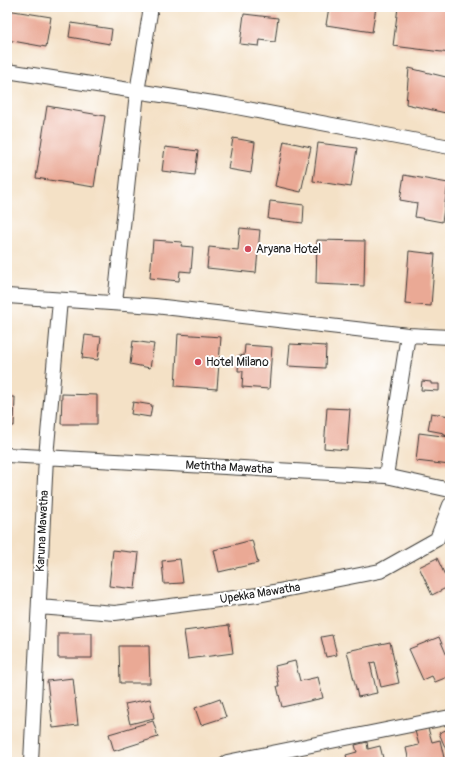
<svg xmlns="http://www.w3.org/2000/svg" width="457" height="769" font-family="Pangolin,sans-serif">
<rect width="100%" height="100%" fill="#fff"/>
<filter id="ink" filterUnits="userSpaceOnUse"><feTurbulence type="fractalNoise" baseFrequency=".025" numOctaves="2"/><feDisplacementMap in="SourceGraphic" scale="8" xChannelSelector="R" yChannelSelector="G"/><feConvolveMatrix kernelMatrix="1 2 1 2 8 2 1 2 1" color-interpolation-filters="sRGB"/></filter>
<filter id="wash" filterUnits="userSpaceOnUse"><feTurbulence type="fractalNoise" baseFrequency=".012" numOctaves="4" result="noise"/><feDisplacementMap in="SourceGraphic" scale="16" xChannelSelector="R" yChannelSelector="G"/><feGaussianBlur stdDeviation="0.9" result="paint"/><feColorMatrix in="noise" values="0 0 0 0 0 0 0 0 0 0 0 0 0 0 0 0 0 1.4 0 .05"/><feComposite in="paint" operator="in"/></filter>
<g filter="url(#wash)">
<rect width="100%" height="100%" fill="#f4e1c6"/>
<g id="blocks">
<!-- building -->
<path fill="#eaa995" d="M329 7H376L372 32 326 25Z
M398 7H450V53L393 46Z
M7 10 51 17 46 47 7 40Z
M244 14 278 18 275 42 260 40 259 46 240 44Z
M71 23 112 29 110 44 69 37Z
M409 68 450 78V114L406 104Z
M47 106 105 116 94 187 36 178Z
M233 138 255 142 251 173 228 169Z
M284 141 311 147 301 192 275 186Z
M318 143 357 148 351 187 313 181Z
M165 147 198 151 195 175 162 171Z
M404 175 448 183 442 222 415 217 417 203 400 200Z
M270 201 304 205 303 223 268 219Z
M240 228 260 230 256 273 207 268 209 247 238 250Z
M153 240 182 242 181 246 193 247 191 272 180 271 179 281 150 278Z
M317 240 365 241 364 286 316 284Z
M409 251 435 254 431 306 405 304Z
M178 334 221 337 217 389 175 386Z
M85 335 101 337 98 360 82 358Z
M133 341 154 344 150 368 130 364Z
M290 344 326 346 325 368 288 366Z
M245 345 272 347 269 389 242 387 243 371H238L239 355 244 356Z
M422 381 431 382V384H439V391L421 390Z
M62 394 97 395V424H61Z
M7 397H15L14 426H7Z
M133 402 152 405 150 417 131 414Z
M327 408 350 409 347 450 324 448Z
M431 413 450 416V436L444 435V433L428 430Z
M419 433 450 437V465L416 461Z
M252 540 258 563 219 572 214 550Z
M113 550 139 553 135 589 109 586Z
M437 558 450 586 432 595 419 567Z
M180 559 183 583 164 584 162 561Z
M229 625 233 653 188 659 184 631Z
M58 633H92V658H58Z
M332 635 337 655 326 657 321 637Z
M439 637 450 663V676L435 682 432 676 423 680 409 649Z
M390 642 399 683 381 687 375 662 370 663 377 693 358 697 347 651Z
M119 646H149L150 683H120Z
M295 661 300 681 318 677 323 698 282 707 277 686H279L275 666Z
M73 678 78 725 53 728 47 681Z
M150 699 154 718 130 724 125 704Z
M220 699 226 717 201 725 195 708Z
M153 721 158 737 114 751 109 734Z
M428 728 432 742 440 740 445 762H409L406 748 419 745 415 731Z
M450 728V759L439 733Z
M367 742 368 749 380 746 384 762H348L346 755 357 752 355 745Z"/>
</g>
</g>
<g filter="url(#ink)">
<use href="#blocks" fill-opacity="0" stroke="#3c3a36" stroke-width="1"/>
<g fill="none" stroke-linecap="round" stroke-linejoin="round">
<defs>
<path id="street" d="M7 71 226 105 450 147
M7 296 155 306 408 335 450 337
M115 303 137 92 151 7
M7 455 386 476 450 490
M386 476 408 335
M39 607 115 613 258 595 380 571 437 539 450 505
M31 762 46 457 60 300
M227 762 450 717"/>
</defs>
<!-- street casing -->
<use href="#street" stroke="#3c3a36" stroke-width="16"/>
<!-- street -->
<use href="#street" stroke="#fff" stroke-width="14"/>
</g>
</g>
<!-- markers -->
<g fill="#d1495b" stroke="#fff" stroke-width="1.5">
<circle cx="248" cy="249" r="4"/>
<circle cx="198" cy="362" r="4"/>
</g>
<g text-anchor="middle" stroke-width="4" stroke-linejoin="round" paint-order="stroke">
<!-- poi labels -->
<g font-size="12" fill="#1c1c1c" stroke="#fff" text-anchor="start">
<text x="256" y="253">Aryana Hotel</text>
<text x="206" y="366">Hotel Milano</text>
</g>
<!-- street labels -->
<g font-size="12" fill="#1c1c1c" stroke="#fff">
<text transform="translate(229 467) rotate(3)" y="4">Meththa Mawatha</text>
<text transform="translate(42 531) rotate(-87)" y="4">Karuna Mawatha</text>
<text transform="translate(260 593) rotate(-9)" y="4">Upekka Mawatha</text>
</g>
</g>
<!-- margin -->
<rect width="457" height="769" fill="none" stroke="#fff" stroke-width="24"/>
</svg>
